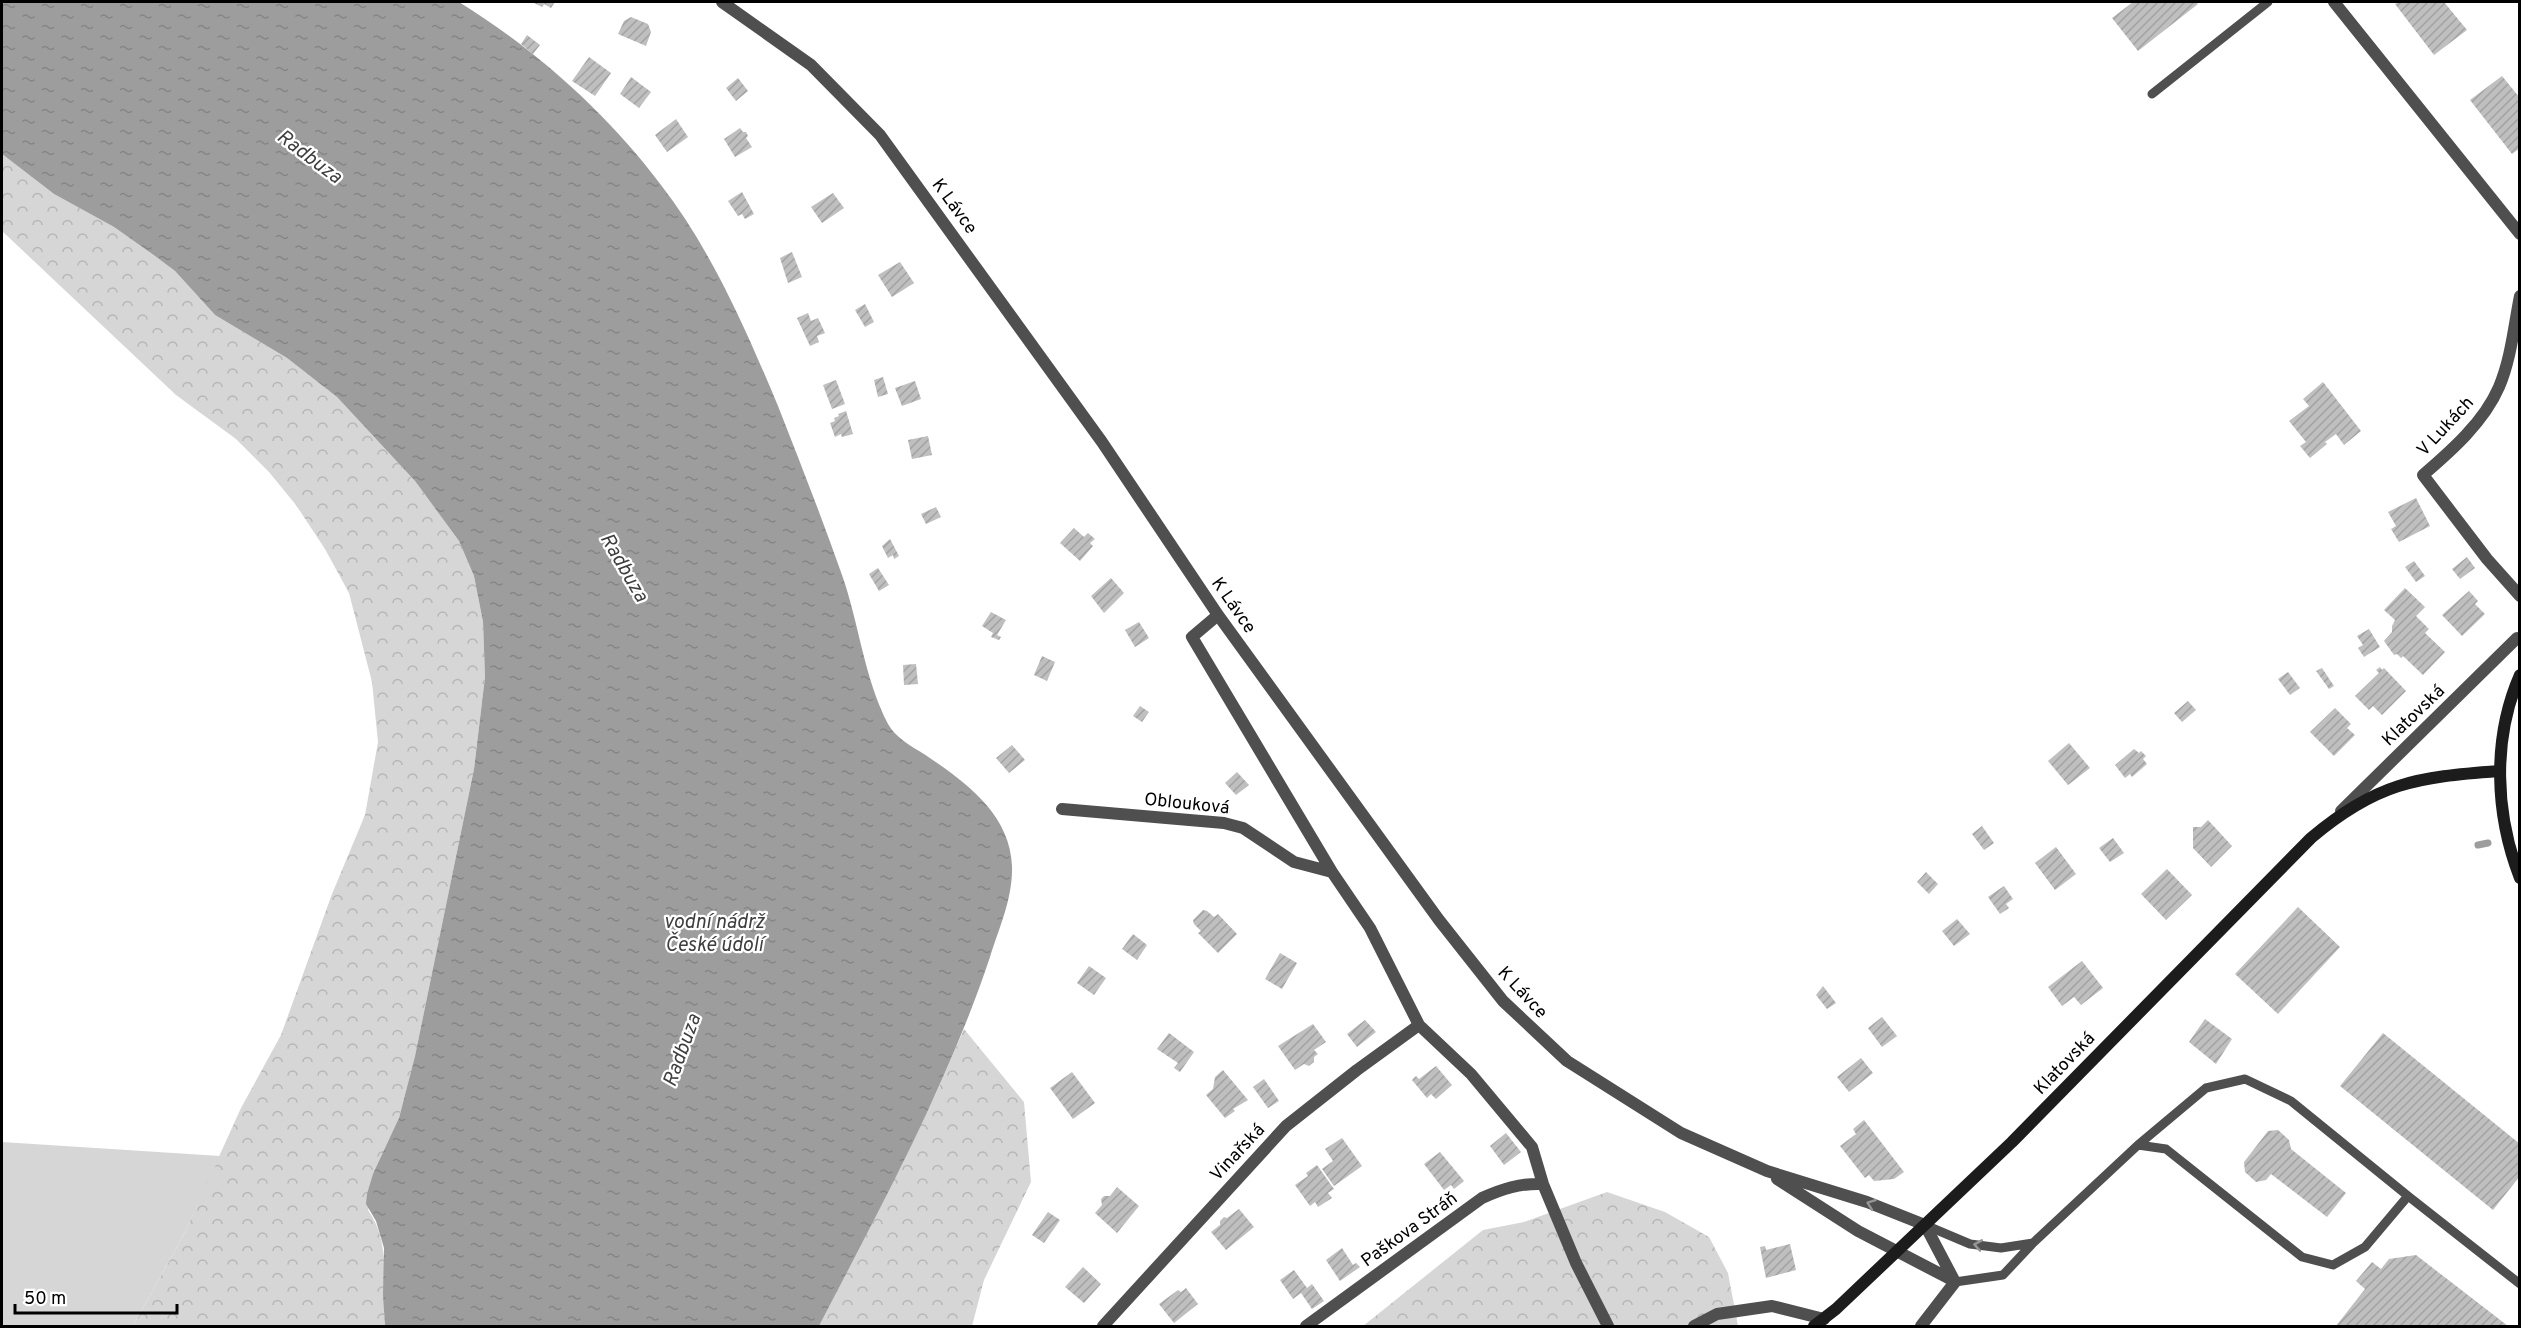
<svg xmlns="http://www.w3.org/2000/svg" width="2521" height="1328" font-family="Overpass,sans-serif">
<defs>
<pattern id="forest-crowns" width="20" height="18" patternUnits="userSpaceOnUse" patternTransform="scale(1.5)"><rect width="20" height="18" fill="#d6d6d6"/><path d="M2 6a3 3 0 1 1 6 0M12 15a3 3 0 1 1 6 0" fill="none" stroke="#b6b6b6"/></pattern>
<pattern id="water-ripples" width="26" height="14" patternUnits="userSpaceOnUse" patternTransform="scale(1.5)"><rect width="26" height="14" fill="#9d9d9d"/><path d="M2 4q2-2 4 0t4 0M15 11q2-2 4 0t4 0" fill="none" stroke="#858585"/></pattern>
<pattern id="building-hatch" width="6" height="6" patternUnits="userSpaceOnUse" patternTransform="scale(1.5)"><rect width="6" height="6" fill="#bfbfbf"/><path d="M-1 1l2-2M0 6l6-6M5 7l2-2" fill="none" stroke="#a2a2a2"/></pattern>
</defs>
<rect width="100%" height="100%" fill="#fff"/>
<!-- forest -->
<path fill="url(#forest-crowns)" d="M2 154 54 194 114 227 155 256 175 271 215 315 287 358 337 397 415 481 459 541 474 576 483 622 485 677 474 769 415 1056 399 1118 368 1210C392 1244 382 1286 385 1326H133L183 1236 241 1108 281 1035 332 894 365 815 378 742 372 682 349 593 325 549 296 505 269 472 236 439 176 395 2 231Z
M964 1029 1024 1102 1031 1182 984 1280 972 1326H819L938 1089Z
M1607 1192 1665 1212 1709 1237 1728 1273 1738 1326H1363L1483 1230 1524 1222Z"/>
<!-- garden -->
<path fill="#d6d6d6" d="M2 1142 220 1156 183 1236 133 1326H2Z"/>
<!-- water -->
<path fill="url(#water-ripples)" d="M2 2H459C535 49 607 113 661 185 712 251 746 330 778 406 800 462 822 518 842 575 859 623 864 678 888 724 896 738 911 746 924 754 964 781 1010 813 1012 866 1013 898 999 928 990 957 947 1086 881 1206 819 1326H385L383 1295 384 1248 376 1221 366 1204 367 1194 373 1174 399 1118 415 1056 474 769 485 677 483 622 474 576 459 541 415 481 337 397 287 358 215 315 175 271 155 256 114 227 54 194 2 154Z"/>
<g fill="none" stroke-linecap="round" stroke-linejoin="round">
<!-- stream -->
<path stroke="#9d9d9d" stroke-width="7" d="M2478 845 2488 843"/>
</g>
<!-- building -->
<path fill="url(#building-hatch)" d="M532 2H555L551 8 544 4 542 7Z
M2133 2H2196L2198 4 2138 51 2112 18Z
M2399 2H2444L2467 30 2434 55 2395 4Z
M631 17 648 24 651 32 646 46 618 34 624 21Z
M527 35 540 45 533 54 521 44Z
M589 57 611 73 595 96 572 81Z
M2502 76 2520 98V148L2512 154 2470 100Z
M631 77 651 92 639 108 620 94Z
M738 78 748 91 736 101 726 88Z
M676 119 688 137 667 152 655 135Z
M740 128 743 132H746L748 136 746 138 752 147 735 157 724 139Z
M742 192 754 214 745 219 742 214 738 216 728 201Z
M833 193 844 208 822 223 811 207Z
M792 252 802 277 788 283 780 258Z
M900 262 914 283 892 297 878 275Z
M865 304 874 322 865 327 855 310Z
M808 313 811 321 818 318 825 333 817 336 819 342 810 346 797 318Z
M883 377 888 394 878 397 874 380Z
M836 380 845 404 832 409 823 385Z
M915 381 921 399 902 406 895 388Z
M2323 382 2361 431 2344 445 2336 434 2325 442 2327 444 2310 458 2300 446 2306 442 2289 421 2309 406 2303 399Z
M846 411 853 434 842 437 841 434 835 437 830 423 835 421 834 418 839 416 838 414Z
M928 436 932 455 912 459 908 440Z
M2416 498 2430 526 2399 542 2391 529 2396 526 2388 512Z
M936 507 941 517 926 524 921 514Z
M1074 528 1084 537 1088 533 1095 539 1090 543 1093 546 1080 561 1060 543Z
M890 539 899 556 894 559 893 555 888 558 882 546Z
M2467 557 2475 568 2460 579 2452 569Z
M2414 561 2425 576 2416 582 2405 567Z
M878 568 889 585 879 591 869 574Z
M1111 578 1124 593 1104 613 1091 596Z
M2405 588 2425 607 2416 616 2429 629 2425 633 2445 652 2423 675 2403 656 2401 658 2397 654 2394 655 2384 641 2392 632V626L2395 620 2384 610Z
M2469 591 2478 601 2475 604 2485 614 2462 636 2442 615Z
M991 612 1006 620 997 635 1001 637 999 640 991 637 993 633 982 626Z
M1139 622 1149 638 1135 647 1125 630Z
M2369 629 2380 647 2364 657 2358 648 2363 645 2357 636Z
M1042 656 1055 662 1047 681 1034 675Z
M916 664 918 684 904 685 903 665Z
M2380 667 2382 670 2384 668 2406 691 2382 715 2373 706 2369 710 2355 696 2379 673 2376 670Z
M2322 668 2334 686 2329 689 2316 671Z
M2288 672 2300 688 2290 695 2278 679Z
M2188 701 2196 710 2182 722 2174 713Z
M1140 706 1149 712 1142 722 1133 716Z
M2335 708 2351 724 2347 728 2355 735 2334 756 2310 732Z
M2069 743 2090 768 2068 785 2048 761Z
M1012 745 1025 760 1009 773 996 758Z
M2134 749 2139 753 2141 751 2146 756 2143 759 2147 764 2132 777 2130 774 2125 778 2115 765Z
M1237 772 1249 785 1236 795 1225 783Z
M2208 820 2232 846 2211 867 2193 848V827H2201Z
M1982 826 1994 843 1984 850 1972 834Z
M2113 838 2124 853 2110 862 2099 848Z
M2056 847 2076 874 2055 890 2035 863Z
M2167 869 2192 895 2166 920 2141 894Z
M1926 872 1938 884 1929 894 1917 882Z
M2004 886 2013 899 2006 904 2009 908 2000 914 1988 897Z
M2298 907 2340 947 2278 1014 2235 974Z
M1203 910 1207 911 1214 917 1218 914 1237 934 1218 953 1198 933 1201 931 1194 924 1193 920Z
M1957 919 1970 934 1954 946 1942 931Z
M1133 934 1147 945 1137 960 1122 949Z
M1280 953 1297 963 1282 989 1265 979Z
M2082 961 2103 988 2081 1005 2074 997 2062 1006 2048 987Z
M1089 966 1106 978 1094 995 1077 983Z
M1823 986 1836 1003 1827 1009 1816 995Z
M1882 1017 1897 1036 1882 1047 1868 1028Z
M2205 1019 2232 1039 2216 1064 2189 1042Z
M1365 1020 1376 1032 1357 1047 1347 1034Z
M1313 1024 1326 1042 1314 1050 1318 1054 1314 1057V1062L1309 1066 1304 1064 1295 1070 1278 1046Z
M1169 1033 1194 1052 1180 1072 1174 1068 1178 1063 1157 1049Z
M2383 1033 2520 1144V1176L2493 1210 2340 1086Z
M1861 1058 1873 1073 1849 1092 1837 1077Z
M1436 1066 1452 1085 1436 1099 1431 1094 1427 1098 1412 1080 1416 1076 1419 1079Z
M1223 1070 1248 1100 1233 1109 1235 1111 1225 1118 1206 1095 1213 1089 1215 1077Z
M1072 1072 1095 1103 1073 1119 1050 1088Z
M1264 1079 1279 1101 1268 1108 1253 1087Z
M1864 1120 1904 1172 1894 1179 1874 1181 1869 1175 1865 1178 1840 1146 1856 1134 1853 1129Z
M2278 1130 2289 1140 2291 1149 2346 1193 2327 1217 2271 1174 2266 1180 2256 1182 2245 1172 2244 1162 2268 1131Z
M1506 1133 1521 1152 1504 1165 1490 1146Z
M1342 1138 1362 1166 1334 1186 1322 1169 1333 1161 1325 1149Z
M1440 1152 1464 1181 1454 1189 1451 1185 1444 1190 1424 1164Z
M1317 1165 1334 1189 1328 1193 1332 1198 1318 1207 1315 1202 1310 1206 1295 1185 1308 1176 1306 1173Z
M1117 1187 1139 1206 1117 1233 1095 1213 1102 1205 1101 1199 1104 1196H1110Z
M1239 1209 1254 1227 1226 1250 1211 1232 1220 1225V1221L1224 1217 1227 1218Z
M1048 1212 1060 1220 1044 1243 1032 1235Z
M1790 1244 1796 1270 1766 1278 1760 1247 1765 1246 1766 1250Z
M1342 1248 1353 1265 1356 1263 1360 1267 1340 1281 1326 1260Z
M2416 1255 2508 1326H2336L2365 1289 2356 1281 2372 1262 2381 1269 2389 1259Z
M1083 1267 1101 1284 1084 1303 1065 1287Z
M1294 1270 1307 1288 1312 1284 1324 1301 1312 1309 1301 1293 1293 1299 1280 1280Z
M1186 1288 1198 1304 1174 1323 1159 1304 1178 1290 1181 1292Z"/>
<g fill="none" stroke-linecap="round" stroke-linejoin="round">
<!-- lane -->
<path stroke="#4f4f4f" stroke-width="9" d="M2152 94 2268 2
M2408 1196 2520 1284
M1925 1225 1970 1244 2001 1248 2033 1243
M1955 1282 2003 1275 2033 1243 2138 1145 2166 1149 2302 1257 2333 1265 2365 1247 2408 1196 2291 1101 2245 1079 2206 1088 2138 1145"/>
<!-- street -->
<path stroke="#4f4f4f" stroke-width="12" d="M722 2 811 65 880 135 1102 442 1218 615 1439 920 1503 1001 1567 1061 1681 1133 1767 1171 1867 1202 1925 1225 1955 1282
M2334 2 2520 234
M2520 296C2514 326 2511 359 2499 387 2484 422 2451 451 2423 475L2487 559 2520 596
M1218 615 1192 637 1332 872 1370 928 1419 1025 1471 1074 1532 1147 1543 1184 1576 1263 1608 1326
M1062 809 1224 823 1243 828 1294 862 1332 872
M2341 811 2517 638
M1777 1179 1858 1231 1954 1281
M1103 1326 1286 1126 1357 1070 1419 1025
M1306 1326 1482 1198C1502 1189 1520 1183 1543 1184
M1694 1326 1717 1314 1772 1306 1824 1319
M1921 1326 1955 1282"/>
<!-- secondary -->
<path stroke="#1c1c1c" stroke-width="12" d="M2520 675C2492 739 2495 814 2520 878
M1814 1326 1836 1309 2012 1142 2311 838C2376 783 2416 777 2499 771"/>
</g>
<!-- one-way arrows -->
<defs><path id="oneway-chevron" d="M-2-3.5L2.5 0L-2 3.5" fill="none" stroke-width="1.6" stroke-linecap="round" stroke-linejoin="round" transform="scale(1.5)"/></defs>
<g stroke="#959595">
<use href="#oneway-chevron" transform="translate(1871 1204) rotate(-160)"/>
<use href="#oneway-chevron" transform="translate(1978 1245) rotate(-170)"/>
</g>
<g text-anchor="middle" stroke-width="4.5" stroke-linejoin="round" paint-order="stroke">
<!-- street labels -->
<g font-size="18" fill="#000" stroke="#fff">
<text transform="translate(955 206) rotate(54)" y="6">K Lávce</text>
<text transform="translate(2445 426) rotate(-47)" y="6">V Lukách</text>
<text transform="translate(1234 605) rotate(55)" y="6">K Lávce</text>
<text transform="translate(2413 715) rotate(-44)" y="6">Klatovská</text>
<text transform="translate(1187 803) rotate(6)" y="6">Oblouková</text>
<text transform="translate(1523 992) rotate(47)" y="6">K Lávce</text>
<text transform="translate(2064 1063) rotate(-46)" y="6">Klatovská</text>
<text transform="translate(1237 1152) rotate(-47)" y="6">Vinařská</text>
<text transform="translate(1409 1229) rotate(-36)" y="6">Paškova Stráň</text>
</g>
<!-- water labels -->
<g font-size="20" font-style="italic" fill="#3e3e3e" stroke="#fff">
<text transform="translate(310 156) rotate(37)" y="7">Radbuza</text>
<text transform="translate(625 567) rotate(60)" y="7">Radbuza</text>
<text x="714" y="928">vodní nádrž<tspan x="714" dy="23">České údolí</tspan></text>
<text transform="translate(681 1050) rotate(-70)" y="7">Radbuza</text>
</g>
</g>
<!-- border -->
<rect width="2521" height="1328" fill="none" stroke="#000000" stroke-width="6"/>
<!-- scale -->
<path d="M15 1304v9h162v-9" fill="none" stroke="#000000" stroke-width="3"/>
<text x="24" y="1304" font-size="18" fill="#000000" stroke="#ffffff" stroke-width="4.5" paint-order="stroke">50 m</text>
</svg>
